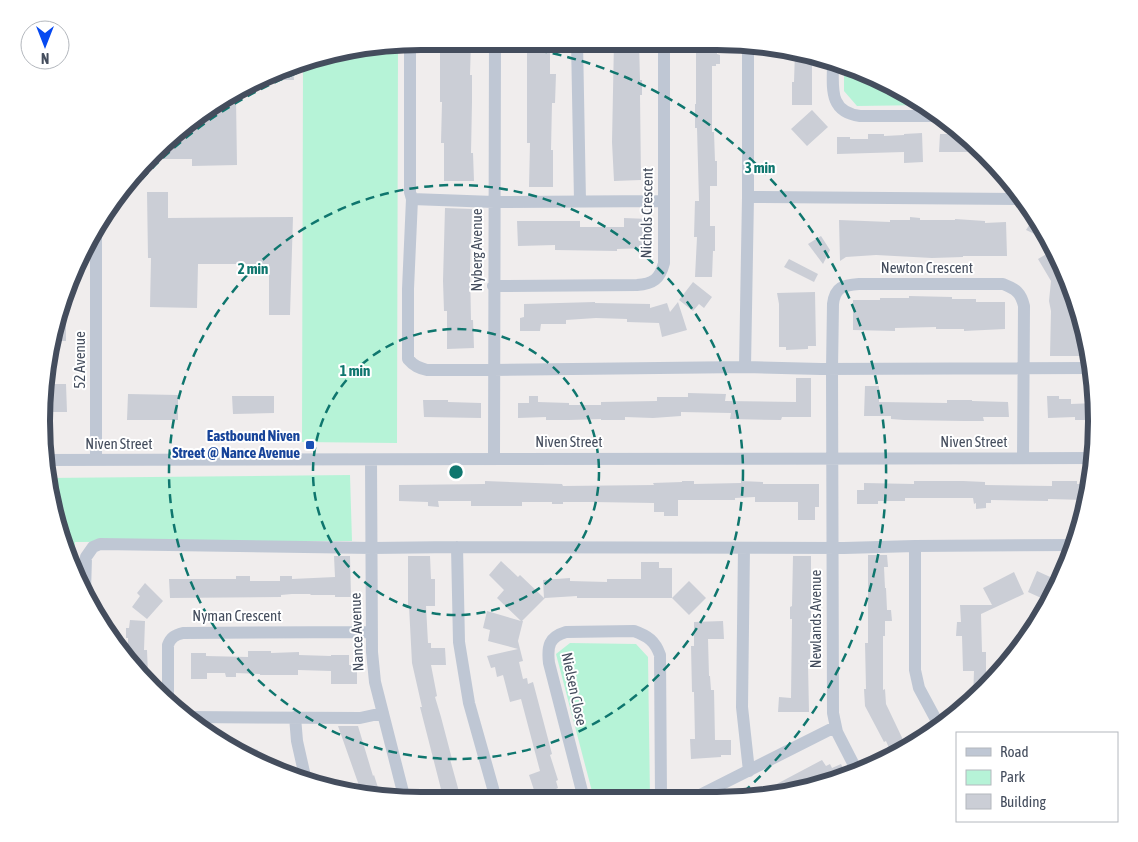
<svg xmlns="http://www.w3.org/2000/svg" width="1138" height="842" font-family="'Asap Condensed',sans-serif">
<rect width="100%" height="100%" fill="#f0eded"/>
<!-- green -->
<path fill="#b6f3d7" d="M398 44 397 443 302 442 303 63 322 54Z
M844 67 928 105 857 106 844 91Z
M350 475 352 541 75 542V574L70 567 47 478Z
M570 643 636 644 648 657 650 798 594 799 556 654Z"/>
<!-- building -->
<path fill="#cbced6" d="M440 41H471L470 75H472V102L471 153H473L474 181H444V143H441L442 102H440Z
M527 41H550V74H556L555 103H552L551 150H553V187H529L530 143H527Z
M614 41H639L640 80H642V95H640L641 180 614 181 612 142Z
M698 41H717V54L720 55V64H716V66H712V132H714L715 161H717V186H710V226H715V251H713L712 277H695L697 237H694L695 201H699L697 128H695V104H696V48H698Z
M795 51 812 54V105H792V82H794Z
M293 68 294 80H265L288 70Z
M224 99H236L237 165 192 166V159H162V148L210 105Z
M812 110 828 127 807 146 791 129Z
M922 133 923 162 904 163V152L837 154V137H850V139H868V134H884V136L904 135V134Z
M940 134H959L978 152H939Z
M147 192H168V218L293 217 290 315H269V264H198L197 308 150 307 151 258H148Z
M445 208 472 209 470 269 471 320H473L474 348 447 349V311H444L443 281Z
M1035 216 1043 229 1039 236 1026 230Z
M910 217 920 218V220H955V219L985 221V223L1006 222 1007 256H963V257L932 258 876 255 846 257 840 261 839 220 890 222V220H910Z
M624 218 649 219V248L617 249V251L555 250V245L518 246 517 221H580V227H624Z
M821 236 830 250 823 264 808 244Z
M1055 249 1057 253 1084 322 1089 356H1050L1051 311 1049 301 1051 281 1038 259Z
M789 259 818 274 814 282 784 267Z
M693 282 712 297 704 308 699 304 693 311 679 300Z
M815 292 816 346H808V349L786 350V347H779V304L777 293Z
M909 296 952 297V299H976V302H1005V329L964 331V329H936V327L895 328V331L853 330V300H880V298H909Z
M64 301H66V341H51Z
M595 302V303L650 304V308L667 303 670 312 678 302 687 330 662 337 659 323 627 322V319L596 318 566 320V324H541L540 331H520V318L524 317V304Z
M796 378H811V417H782L781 420 730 419 731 413 681 412V416L653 418 625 417V420H601V419L569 420H546V417L518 418V403H529V396H538V402L569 403V405H601V402L657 401V397H688V393L726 394 725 401 796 402Z
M47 384H66L67 412H46Z
M865 386H879V402L947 403V400H972V401L1008 402 1009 417H983L984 421H964L904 420 891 419V416H864Z
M128 394 178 395V420H127Z
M232 396H274V413L233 414Z
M1047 396H1059V399H1071V404L1096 403 1095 420H1075V417L1048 418Z
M423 400H448V402L481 403V418L424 417Z
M485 481 562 484 563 486 654 485 653 483 682 482V481H694V484L741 483V481L763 482V484H819V507H815V520H798V502H755V497L735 498V500H678V516H664V512H654V503L593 502H563V504H552V502H522V506H471V501H438L439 507 428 506V502L399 501V485L485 484Z
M914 481H963L985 482V485L1052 486V481H1077V484H1090L1087 500 1048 499V501L991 500V503H986V508L976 509V503L974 504 973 498H905V501H878V504H857V490H864V483L914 484Z
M868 555H887L888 567H884L885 588H886L887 610H891L892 621H885V636H883V690L885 689 886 704 906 746 892 755 886 741 884 742 865 706 864 689H866L865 643H868Z
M334 556H350L351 597H335V595H311L310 594H292L281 595V597L170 598 169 579H236V576H250V581H280V576H292V579L335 577Z
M408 556H430L431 579H435V606H426L428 643H431V648H445L446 665H431L437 696 435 697 441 717 452 759H450L461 799 448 800 446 792 442 793 420 707H422L412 663 409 606H408Z
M793 556H811V632H810V664H808L809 712H778L779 697 791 698 792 619H790V607L792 606Z
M501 561 518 577 520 575 544 598 543 580 570 578V581L607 582V579H641V562H659V568H672V598H577V596L545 598 522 621H523L518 641 523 661 519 662 523 679 527 678 528 684 533 682 552 754 550 755 558 780 556 781 558 788 556 789 558 799H537L529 775 540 771 521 699 510 702 503 675 497 677 495 667 491 668 487 656 518 649 488 641 490 630 483 628 487 611 521 621 497 598 504 590 489 575Z
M1037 571 1059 581 1050 602 1028 592Z
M1014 572 1024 594 981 614 982 652H986V673L1000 674 973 699 974 671H963L962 636H956L957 622H961L960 605H992L983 588Z
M689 581 706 598 689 615 672 598Z
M145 583 163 601 147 619 132 607 140 596 137 593Z
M130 620 145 621 144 650H147L148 675H142L129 663V647H128V638H126V628H129Z
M723 621 724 639H708L709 676H710L711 690H714L715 740H731V755H721V757L691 759 690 739H695L694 692H692L691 646H694V622Z
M248 651H271V653L299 652V655L331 656V655H349V665H357V684H331V671L298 670V675H260V674L236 673V677H226L225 673H207V679H191V653H206V656L248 657Z
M338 726H358L373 776 374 775 381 797 362 794Z
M212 733 258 750 254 759 231 750 211 735Z
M822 760 826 766 830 764 832 768 841 764 847 776 822 783 821 780 810 786 767 797 750 798Z"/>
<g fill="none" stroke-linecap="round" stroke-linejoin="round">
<!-- minor -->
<path stroke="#bfc7d4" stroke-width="12" d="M577 41 580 201
M410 43V192L412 199 408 289V359C414 366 419 368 427 370H494L745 367 821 369 1091 368
M833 62C833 87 828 112 860 116H940
M748 197 1024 199
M412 199 494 202 664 201
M493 286 637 285C653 284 660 279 664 263V41
M745 367 748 197V45
M494 459 495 41
M45 460 1094 458
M96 460V230
M371 460 372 652 375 682 405 800
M915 546V670L919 688 940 727
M457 547 459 642 469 703 496 799
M744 548 742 707 749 771
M85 592 86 557 93 547 100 544 372 548 457 547 844 548 915 546 1076 545
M1020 646V647
M168 704V645C171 637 175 635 183 633L372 632
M185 717 360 718 383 713
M295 717 297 741 306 781
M858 773 837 732 833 713 832 369 833 304C835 287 843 285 859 284H1003C1016 289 1021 293 1024 306L1023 458
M694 798 835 727
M584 799 549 663C547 646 549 637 566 632L634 631C648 636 655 641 660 655L661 798"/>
</g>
<!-- distance rings -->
<g fill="none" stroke="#0f766e" stroke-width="2.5" stroke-dasharray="9 6">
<circle cx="456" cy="472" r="143"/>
<circle cx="456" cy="472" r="287"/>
<path d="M73 277A430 430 0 1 1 738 797"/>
</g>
<!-- markers -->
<rect fill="#1a4fb4" stroke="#fff" stroke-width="2" x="305" y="440" width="10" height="10" rx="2.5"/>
<g text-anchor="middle" stroke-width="4" stroke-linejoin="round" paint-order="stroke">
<!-- street labels -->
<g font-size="15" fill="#444d5d" stroke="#fff">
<text transform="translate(647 213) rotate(-89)" y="5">Nichols Crescent</text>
<text transform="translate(477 250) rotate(-90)" y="5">Nyberg Avenue</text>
<text x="927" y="273">Newton Crescent</text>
<text transform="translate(80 360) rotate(-90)" y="5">52 Avenue</text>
<text x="569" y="447">Niven Street</text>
<text x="974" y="447">Niven Street</text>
<text x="119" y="449">Niven Street</text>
<text x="237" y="621">Nyman Crescent</text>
<text transform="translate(816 619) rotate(-90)" y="5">Newlands Avenue</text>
<text transform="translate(357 632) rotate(-92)" y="5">Nance Avenue</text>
<text transform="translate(574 689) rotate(78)" y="5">Nielsen Close</text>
</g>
<!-- transit labels -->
<g font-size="15" font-weight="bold" fill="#164399" stroke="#fff" text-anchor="end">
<text x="300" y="441">Eastbound Niven<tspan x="300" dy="17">Street @ Nance Avenue</tspan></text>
</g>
</g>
<!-- crop -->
<path d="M0 0H1138V842H0ZM421 50H717A371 371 0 0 1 1088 421V421A371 371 0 0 1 717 792H421A371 371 0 0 1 50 421V421A371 371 0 0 1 421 50Z" fill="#fff" fill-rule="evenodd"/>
<path fill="none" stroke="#444d5d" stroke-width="6" d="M421 50H717A371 371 0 0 1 1088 421V421A371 371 0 0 1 717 792H421A371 371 0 0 1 50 421V421A371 371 0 0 1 421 50Z"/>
<circle cx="456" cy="472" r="8" fill="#0f766e" stroke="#fff" stroke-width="2.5"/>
<g font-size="15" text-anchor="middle" font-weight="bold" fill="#0f766e" stroke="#fff" stroke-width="4" stroke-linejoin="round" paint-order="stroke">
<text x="760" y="173">3 min</text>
<text x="253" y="274">2 min</text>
<text x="355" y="376">1 min</text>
</g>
<!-- legend -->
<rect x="956" y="732" width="162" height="90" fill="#ffffff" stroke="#b4b8be"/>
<rect x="966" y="748" width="25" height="8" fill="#bfc7d4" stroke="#b4b8be"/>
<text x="1000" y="757" font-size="15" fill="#444d5d">Road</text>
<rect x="966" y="770" width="25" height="15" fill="#b6f3d7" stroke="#b4b8be"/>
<text x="1000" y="782" font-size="15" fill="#444d5d">Park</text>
<rect x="966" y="794" width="25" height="15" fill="#cbced6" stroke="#b4b8be"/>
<text x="1000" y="807" font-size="15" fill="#444d5d">Building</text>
<!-- north arrow -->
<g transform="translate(45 45) rotate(180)"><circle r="24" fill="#ffffff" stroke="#b4b8be"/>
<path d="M0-4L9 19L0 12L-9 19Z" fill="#0649f1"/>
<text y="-8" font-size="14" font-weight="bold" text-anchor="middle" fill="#444d5d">N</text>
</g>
</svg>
